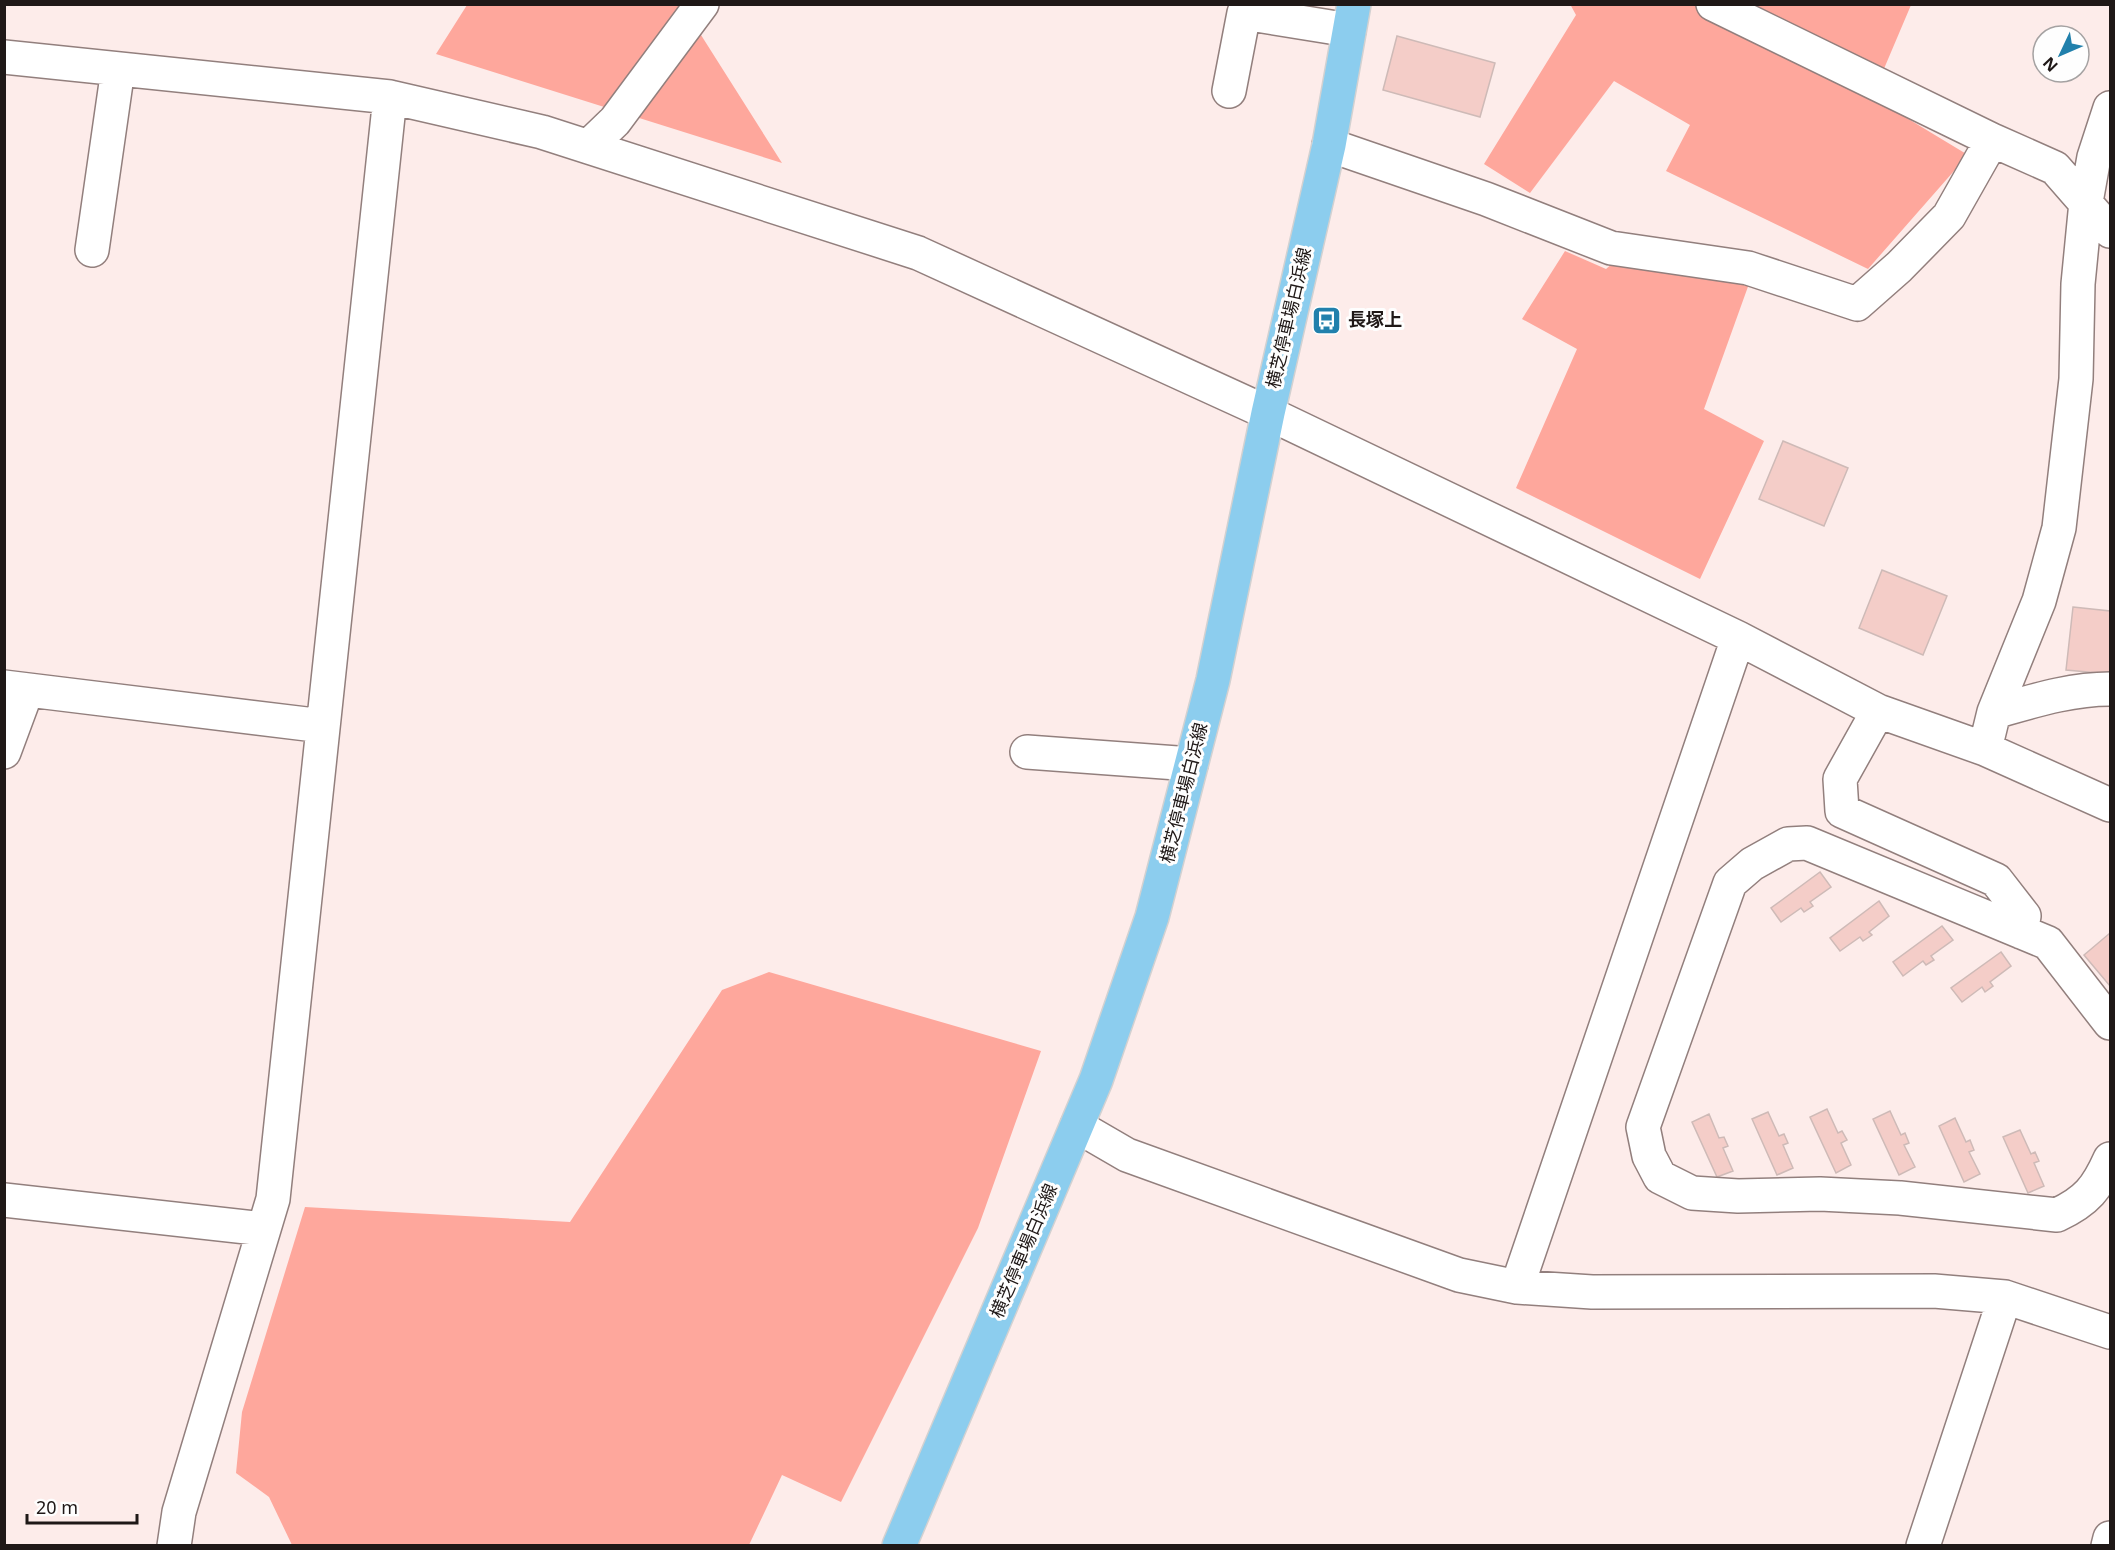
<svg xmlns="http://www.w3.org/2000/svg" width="2115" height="1550" font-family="'Noto Sans','Noto Sans JP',sans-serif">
<rect width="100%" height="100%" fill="#fdecea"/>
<!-- green -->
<path fill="#fea79c" d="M1570 4 1911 5 1872 97 1968 155 1868 269 1666 171 1690 125 1614 81 1530 193 1484 164 1576 15Z
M467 5H682L782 163 436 54Z
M1643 237 1750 281 1704 409 1764 441 1700 579 1516 488 1577 349 1522 319 1565 251 1606 269Z
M769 972 1041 1051 978 1228 841 1502 782 1475 749 1545H292L269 1497 236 1473 242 1412 305 1207 570 1222 722 990Z"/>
<!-- building -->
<path fill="#f4cdc8" stroke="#cebab7" stroke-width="1.5" d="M1397 36 1495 63 1480 117 1383 90Z
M1783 441 1848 468 1824 526 1759 499Z
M1882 570 1947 596 1923 655 1859 628Z
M2073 607 2110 611V674L2066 670Z
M1820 872 1831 887 1810 902 1813 906 1804 912 1801 908 1781 922 1771 908Z
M1879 901 1889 916 1869 932 1872 935 1863 941 1860 937 1840 951 1830 938Z
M1942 926 1953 940 1931 956 1934 960 1926 965 1923 961 1903 976 1893 962Z
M2110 933V986L2084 955Z
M2001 952 2011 966 1990 982 1993 986 1985 992 1982 987 1962 1002 1951 988Z
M1827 1109 1838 1133 1842 1131 1847 1140 1841 1143 1851 1165 1836 1173 1810 1117Z
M1890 1111 1901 1135 1905 1133 1909 1143 1904 1145 1915 1167 1899 1175 1873 1119Z
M1768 1112 1779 1136 1784 1134 1788 1143 1783 1145 1793 1168 1777 1175 1752 1119Z
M1709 1114 1719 1138 1724 1137 1728 1146 1723 1148 1733 1171 1717 1177 1692 1122Z
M1955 1118 1966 1142 1970 1140 1974 1150 1969 1152 1980 1174 1964 1182 1939 1126Z
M2020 1130 2031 1154 2035 1152 2039 1161 2034 1163 2044 1186 2028 1193 2003 1137Z"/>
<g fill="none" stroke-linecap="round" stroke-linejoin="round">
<defs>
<path id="minor" d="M1713 4 1992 140 2055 168 2110 231
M4 57 390 97 542 132 918 253 1268 413 1738 638 1878 711 1985 749 2110 805
M1229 91 1244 13 1349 30
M1329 145 1486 199 1611 248 1748 268 1857 304 1899 267 1949 216 1992 140
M588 147 615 121 702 4
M92 250 118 69
M4 687 323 726
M1878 711 1840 779 1842 811 1996 880 2024 916 2021 932
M1994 712C2033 701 2070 689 2110 689
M1985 749 1994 712 2039 601 2059 528 2076 379 2078 284 2086 202 2094 157 2110 108
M4 752 27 690
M1027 752 1191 764
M2110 1023 2048 943 1807 843 1788 844 1752 864 1730 883 1643 1127 1649 1156 1660 1177 1692 1193 1738 1196 1820 1194 1900 1198 2057 1215C2087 1201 2097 1188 2110 1159
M1077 1126 1127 1155 1459 1275 1517 1287 1592 1292 1934 1291 2005 1297 2110 1332
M4 1200 264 1229
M1517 1287 1738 638
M174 1546 179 1512 273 1199 390 97
M1923 1546 2005 1297
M2108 1546 2110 1538"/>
<path id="major" d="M899 1546 1096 1080 1152 917 1213 680 1268 413 1329 145 1354 4"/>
</defs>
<!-- minor casing -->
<use href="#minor" stroke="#927f7d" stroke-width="36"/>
<!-- major casing -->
<use href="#major" stroke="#d2d1d1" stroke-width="36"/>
<!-- minor -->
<use href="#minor" stroke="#fff" stroke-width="33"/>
<!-- major -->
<use href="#major" stroke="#8ccdee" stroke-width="33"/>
</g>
<!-- icons -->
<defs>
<symbol id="bus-square" viewBox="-11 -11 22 22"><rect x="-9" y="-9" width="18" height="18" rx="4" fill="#2180ac" stroke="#fefefe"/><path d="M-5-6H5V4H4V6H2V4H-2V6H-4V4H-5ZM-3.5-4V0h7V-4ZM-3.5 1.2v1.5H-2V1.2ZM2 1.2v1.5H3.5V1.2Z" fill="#fff"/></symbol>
</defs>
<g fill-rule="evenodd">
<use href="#bus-square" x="1310" y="304" width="33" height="33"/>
</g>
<g text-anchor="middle" stroke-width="6" stroke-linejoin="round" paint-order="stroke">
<!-- street labels -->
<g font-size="18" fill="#1f1817" stroke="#fefefe">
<text transform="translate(1289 318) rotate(-77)" y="6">横芝停車場白浜線</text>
<text transform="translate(1184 793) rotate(-76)" y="6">横芝停車場白浜線</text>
<text transform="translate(1024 1251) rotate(-67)" y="6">横芝停車場白浜線</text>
</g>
<!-- poi labels -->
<g font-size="18" font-weight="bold" fill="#1f1817" stroke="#fefefe" text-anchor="start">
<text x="1348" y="326">長塚上</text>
</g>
</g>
<!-- border -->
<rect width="2115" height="1550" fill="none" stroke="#1f1817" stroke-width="12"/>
<!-- north arrow -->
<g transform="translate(2061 54) rotate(226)"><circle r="28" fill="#fefefe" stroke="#a5a2a2" stroke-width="1.5"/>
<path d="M0-4.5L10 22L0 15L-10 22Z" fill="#2180ac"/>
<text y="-9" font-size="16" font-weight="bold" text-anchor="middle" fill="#1f1817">N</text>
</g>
<!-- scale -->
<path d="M27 1514v9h110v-9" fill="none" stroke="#1f1817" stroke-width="3"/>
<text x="36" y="1514" font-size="18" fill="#1f1817" stroke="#fefefe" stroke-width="4.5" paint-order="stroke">20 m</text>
</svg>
